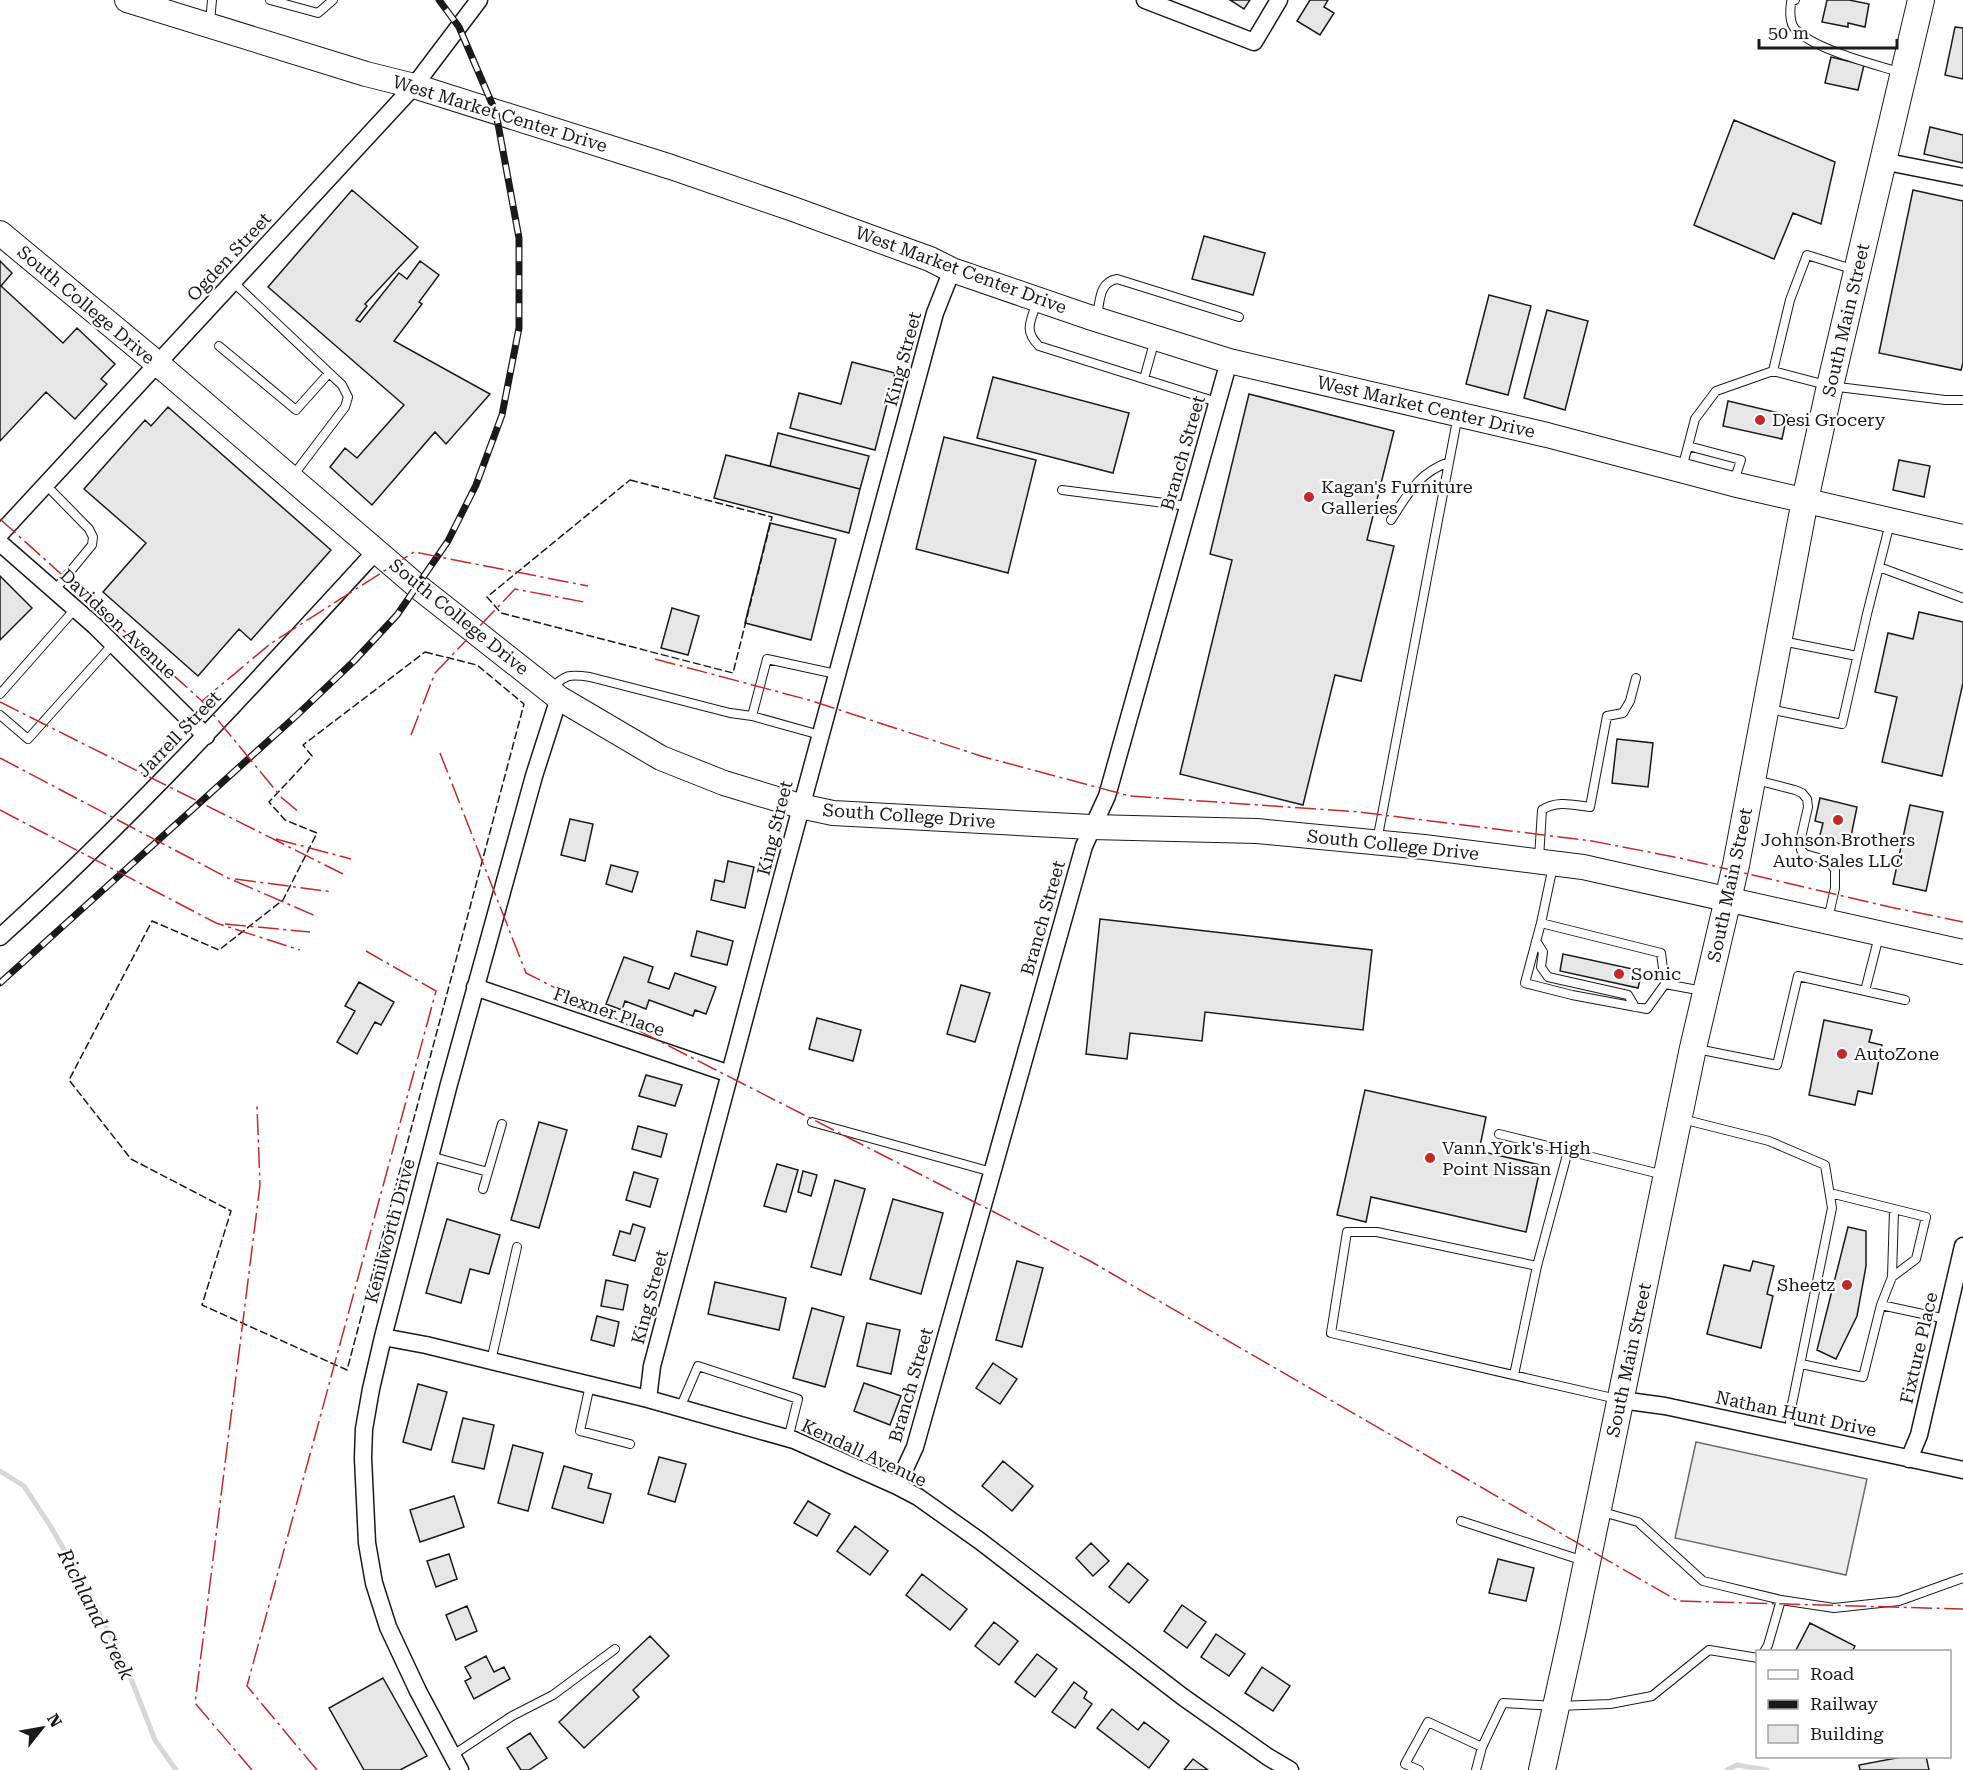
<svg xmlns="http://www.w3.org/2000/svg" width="1963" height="1770" font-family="'Roboto Serif',serif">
<rect width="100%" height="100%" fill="#fff"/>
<!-- built -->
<path fill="#ededed" stroke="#6a6a6a" stroke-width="1.5" d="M1696 1442 1867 1479 1846 1575 1675 1538Z"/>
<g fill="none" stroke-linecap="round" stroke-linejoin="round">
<!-- stream -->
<path stroke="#d7d7d7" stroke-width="5" d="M0 1471 24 1486 51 1527 90 1595 128 1671 155 1740 176 1770
M1727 1770 1737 1765 1767 1770"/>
</g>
<!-- building -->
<path fill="#e6e6e6" stroke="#1a1a1a" stroke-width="1.5" d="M1230 0H1250L1244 9Z
M1310 0H1328L1324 7 1334 13 1320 35 1297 21Z
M1827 0H1849L1869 4 1865 27 1848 23V27L1822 22Z
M1955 27 1963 28V79L1945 75Z
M1831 57 1864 65 1858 90 1825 83Z
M1734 120 1835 162 1821 224 1793 213 1774 259 1694 225Z
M1930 127 1963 135V163L1924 154Z
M352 190 418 247 365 304 367 306 356 320 360 322 399 273 407 279 420 261 439 275 419 302 422 304 394 341 490 394 446 444 435 432 372 505 330 467 345 448 357 458 404 405 268 287Z
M1913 190 1963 201V363L1961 370 1879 353Z
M1204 236 1265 253 1253 295 1192 279Z
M0 261 12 273 1 286 63 343 77 328 115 364 101 379 107 384 75 419 46 392 0 441Z
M1489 295 1531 306 1508 395 1466 384Z
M1547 310 1588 321 1565 410 1524 398Z
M852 362 895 373 875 450 790 428 799 393 841 404Z
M993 377 1129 413 1113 473 977 438Z
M1249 394 1394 431 1367 540 1394 546 1361 681 1335 675 1303 805 1180 774 1232 560 1210 554Z
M1728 401 1787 415 1782 439 1723 426Z
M168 407 331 550 251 640 239 629 198 676 103 592 146 543 84 489 145 420 151 426Z
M778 433 869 456 860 489 770 466Z
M944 437 1036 460 1008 573 916 549Z
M726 455 860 489 849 533 714 498Z
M1899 460 1930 466 1924 497 1893 490Z
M770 523 836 539 811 640 745 623Z
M0 576 32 608 0 640Z
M672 608 699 616 688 655 661 648Z
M1919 612 1963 622V683L1942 776 1882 762 1897 697 1875 692 1888 633 1913 639Z
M1617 739 1653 743 1648 787 1612 783Z
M1820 798 1857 807 1849 846 1819 839 1823 823 1815 821Z
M1910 805 1943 812 1926 891 1893 884Z
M570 819 593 824 585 861 561 855Z
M728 861 754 867 745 908 711 900 715 880 724 882Z
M611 865 638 872 632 892 606 884Z
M1100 919 1372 950 1363 1030 1205 1012 1202 1041 1130 1033 1127 1059 1086 1054Z
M697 931 733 941 727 965 691 956Z
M1563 954 1642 971 1638 988 1560 971Z
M624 957 653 967 648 982 669 989 675 973 716 987 706 1014 695 1010 693 1016 649 1000 646 1009 625 1001 622 1010 606 1004Z
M359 982 394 1002 381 1025 375 1022 357 1054 337 1042 355 1011 345 1006Z
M961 985 990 993 975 1042 947 1034Z
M817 1018 861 1030 853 1061 809 1049Z
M1824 1020 1872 1030 1869 1042 1882 1045 1872 1094 1858 1091 1855 1105 1809 1095Z
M646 1075 682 1085 675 1106 639 1096Z
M1365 1090 1486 1117 1479 1151 1541 1165 1526 1232 1371 1197 1366 1222 1337 1215Z
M539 1122 567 1130 539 1228 511 1220Z
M638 1126 667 1134 661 1157 632 1149Z
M777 1164 798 1170 786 1212 764 1206Z
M803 1171 817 1175 811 1196 798 1192Z
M634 1172 658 1179 650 1207 626 1200Z
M835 1180 865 1189 841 1275 811 1267Z
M893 1199 943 1213 921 1294 870 1279Z
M447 1219 500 1235 489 1274 470 1269 461 1303 426 1293Z
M633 1224 645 1228 635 1261 613 1255 620 1231 630 1234Z
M1848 1227 1866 1231V1266L1857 1316 1836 1359 1817 1350Z
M1017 1261 1043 1268 1022 1347 996 1340Z
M1753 1261 1774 1266 1767 1294 1773 1296 1761 1348 1707 1334 1724 1265 1750 1271Z
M606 1280 628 1285 623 1310 601 1306Z
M715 1282 786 1298 779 1330 708 1314Z
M812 1308 844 1317 825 1387 793 1378Z
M597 1316 619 1322 614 1346 591 1340Z
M867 1323 900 1330 891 1374 857 1366Z
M993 1363 1017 1379 1000 1404 976 1388Z
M864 1383 901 1396 890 1425 854 1411Z
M418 1384 447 1392 431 1450 403 1442Z
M463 1418 494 1425 484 1469 452 1462Z
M513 1445 543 1453 528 1511 498 1503Z
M659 1457 686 1464 675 1502 648 1494Z
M1003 1461 1033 1486 1012 1511 982 1486Z
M564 1466 592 1474 588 1488 611 1494 603 1523 552 1508Z
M454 1496 464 1527 420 1542 410 1510Z
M808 1501 830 1514 817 1536 794 1523Z
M855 1526 888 1551 870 1575 837 1551Z
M1091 1543 1109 1561 1093 1576 1076 1558Z
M449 1554 457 1579 436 1587 427 1561Z
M1498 1559 1534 1568 1526 1601 1489 1593Z
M1128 1563 1148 1580 1129 1603 1109 1587Z
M922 1574 967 1609 950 1630 906 1595Z
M1182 1605 1206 1622 1187 1648 1164 1631Z
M467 1606 477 1631 456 1640 446 1615Z
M994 1622 1018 1641 999 1665 975 1646Z
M1810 1623 1855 1646 1852 1652H1795Z
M1216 1634 1245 1654 1229 1676 1201 1657Z
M650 1636 669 1656 633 1690 639 1697 584 1748 559 1722Z
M1037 1654 1057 1669 1035 1697 1015 1682Z
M486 1656 494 1672 504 1667 510 1679 474 1699 465 1681 471 1678 465 1667Z
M1262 1667 1290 1686 1273 1711 1245 1693Z
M383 1678 427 1756 400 1770H364L329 1708Z
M1074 1682 1087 1692 1084 1698 1092 1704 1075 1728 1052 1712Z
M1112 1709 1138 1730 1144 1722 1169 1741 1149 1768 1097 1728Z
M530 1733 547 1758 529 1770H521L507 1748Z
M1907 1756H1926L1929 1770H1860L1859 1765Z
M1193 1759 1208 1770H1184Z"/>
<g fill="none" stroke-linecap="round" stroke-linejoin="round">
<defs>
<path id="service" d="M270 0 318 13 333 0
M1795 0 1791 2C1790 11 1789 22 1795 29 1815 50 1874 64 1902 73
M210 22 212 0
M233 282 342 385 348 397 345 407 292 477
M1037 302C1031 321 1023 330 1039 346L1217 402
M1097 316C1100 301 1099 282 1117 279L1239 317
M219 346 296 410 329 373
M1773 371 1830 386 1945 400H1963
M1144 379 1155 339
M1682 468 1688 446
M1734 481 1741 460 1688 446 1695 419 1716 391 1773 371 1790 300 1807 255 1855 270
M46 485 89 529 93 537 92 545 54 591
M1062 490 1188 506
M1391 520C1408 494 1418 473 1449 462
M1879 567 1963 598
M1782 641 1857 656
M551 690C564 674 570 674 590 677L730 713 752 716
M0 694 75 609
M1769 709 1842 724 1867 614 1890 523
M0 715 28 739 113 644
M820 735 752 716 767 659 836 674
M1756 780 1795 790 1802 793 1807 799 1808 807 1800 842 1801 850 1805 854 1829 861 1835 870V888L1828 919
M1377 841 1458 415
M1539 858 1542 810C1557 800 1573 805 1590 807L1607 716 1623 713 1630 701 1636 678
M1553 866 1541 923 1661 953 1665 984 1703 991
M1541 923 1525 983 1572 995 1647 1009 1665 984
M1536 941 1543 952 1541 967 1548 977 1628 995 1635 1007
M1865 991 1905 1000
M1697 1049 1777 1065 1798 976 1865 991 1879 936
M1682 1119 1769 1141 1825 1165 1832 1208 1792 1404 1789 1433
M812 1122 992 1172
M1499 1134 1568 1151
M430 1156 488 1172
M483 1189 502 1124
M1830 1193 1926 1217 1916 1259 1892 1277
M1881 1305 1892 1277 1894 1210
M491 1361 517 1247
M1801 1364 1863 1377 1881 1305 1946 1319
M1514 1375 1537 1266
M590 1385 580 1431 630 1444
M1617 1399 1331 1333 1347 1232H1377L1537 1266 1568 1151 1664 1175
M680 1408 698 1366 798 1399 788 1439
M1599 1511 1638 1522 1703 1581 1781 1600 1834 1608 1899 1601 1963 1578
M1461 1521 1584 1561
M1764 1652 1768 1645 1781 1600
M453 1755 512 1716 553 1695 615 1649
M1419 1770 1405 1764 1428 1722 1482 1747
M1476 1770 1482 1747 1503 1703 1557 1706 1610 1704 1652 1696 1709 1650 1758 1658"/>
<path id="minor" d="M1145 0 1254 42 1279 0
M1882 161 1963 177
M0 534 414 86 479 0
M0 543 95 626 206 736
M0 937C134 816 255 683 377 550
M475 987 730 1074
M383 1337 426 1345 648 1399 794 1440 897 1486 918 1497 980 1541 1183 1697 1268 1757 1290 1770
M648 1399 652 1366C745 1015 839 663 935 313L952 270
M1621 1400 1665 1406 1963 1470
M1909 1459 1919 1435 1963 1246
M897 1486 915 1447 1084 846 1107 796 1229 361
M460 1770 418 1691 388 1627 374 1583 367 1543 363 1458 364 1429 371 1389 383 1337 449 1084 534 776 559 698"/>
<path id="secondary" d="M127 0 366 74 414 86 671 167 793 209 930 259 952 270 1089 317 1229 361 1547 435 1733 484 1963 537
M0 233 158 364 417 586 559 698 661 758 724 783 800 806 833 813 1091 827 1257 831 1424 847 1583 867 1963 952"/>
<path id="primary" d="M1542 1770 1574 1625 1693 1048 1736 865 1805 500 1830 386 1921 0"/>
</defs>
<!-- service casing -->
<use href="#service" stroke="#1a1a1a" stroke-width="10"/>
<!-- minor casing -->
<use href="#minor" stroke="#1a1a1a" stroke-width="19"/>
<!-- secondary casing -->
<use href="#secondary" stroke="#1a1a1a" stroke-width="26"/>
<!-- primary casing -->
<use href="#primary" stroke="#1a1a1a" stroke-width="28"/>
<!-- service -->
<use href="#service" stroke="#fff" stroke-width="8"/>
<!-- minor -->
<use href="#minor" stroke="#fff" stroke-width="16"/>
<!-- secondary -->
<use href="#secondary" stroke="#fff" stroke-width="24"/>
<!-- primary -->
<use href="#primary" stroke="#fff" stroke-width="26"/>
<defs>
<path id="rail" d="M0 983 297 715 354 661 397 615 448 541 476 485 502 415 519 328V238L496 113 459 27 439 0"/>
</defs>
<!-- rail casing -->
<use href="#rail" stroke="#1a1a1a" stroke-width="7"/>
<!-- rail -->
<use href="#rail" stroke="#fff" stroke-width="4.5" stroke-dasharray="14" stroke-linecap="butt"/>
<!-- fence -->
<path stroke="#1a1a1a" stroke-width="1.5" stroke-dasharray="8 3" stroke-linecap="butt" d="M630 480 772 517 733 673 501 613 487 597Z
M425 652 477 665 524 704 347 1370 202 1305 231 1211 131 1159 69 1080 152 921 219 950 283 900 317 833 285 820 269 802 312 756 303 745Z"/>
<!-- power -->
<path stroke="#c62828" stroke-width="1.5" stroke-dasharray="21 4.5 3 4.5" stroke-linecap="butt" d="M0 519 202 701 282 798 299 812
M655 659 809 700 984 757 1130 796 1359 812 1592 841 1680 858 1890 907 1963 922
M202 701 270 644 414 552 588 586
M0 702 343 874
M411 735 435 673 515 589 584 602
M440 753 526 973 1090 1261 1678 1601 1963 1609
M0 758 228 878 318 917
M0 810 216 923 300 950
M276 839 351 859
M235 879 333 892
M225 924 310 932
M252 1770 195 1703 260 1185 257 1106
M317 1770 247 1686 436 991 366 951"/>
</g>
<!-- markers -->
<g fill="#c62828" stroke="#fff" stroke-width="2">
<circle cx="1760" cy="420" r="6"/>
<circle cx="1309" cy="497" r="6"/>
<circle cx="1838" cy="820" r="6"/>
<circle cx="1619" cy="974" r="6"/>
<circle cx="1842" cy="1054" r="6"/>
<circle cx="1430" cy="1158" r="6"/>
<circle cx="1847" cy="1285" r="6"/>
</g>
<g text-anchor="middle" stroke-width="4.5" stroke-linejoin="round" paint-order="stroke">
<!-- street labels -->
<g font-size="18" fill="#1a1a1a" stroke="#fff">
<text transform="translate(500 114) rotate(17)" y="6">West Market Center Drive</text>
<text transform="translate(229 257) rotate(-47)" y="6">Ogden Street</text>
<text transform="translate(961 270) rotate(20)" y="6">West Market Center Drive</text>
<text transform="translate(86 305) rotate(40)" y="6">South College Drive</text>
<text transform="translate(1846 320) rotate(-77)" y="6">South Main Street</text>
<text transform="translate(903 359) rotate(-75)" y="6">King Street</text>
<text transform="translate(1426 407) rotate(13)" y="6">West Market Center Drive</text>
<text transform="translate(1183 453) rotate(-74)" y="6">Branch Street</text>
<text transform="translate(459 617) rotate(39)" y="6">South College Drive</text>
<text transform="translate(118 624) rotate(43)" y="6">Davidson Avenue</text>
<text transform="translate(179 734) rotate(-46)" y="6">Jarrell Street</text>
<text transform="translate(909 816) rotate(4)" y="6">South College Drive</text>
<text transform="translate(775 828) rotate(-76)" y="6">King Street</text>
<text transform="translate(1393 845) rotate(6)" y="6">South College Drive</text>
<text transform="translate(1730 885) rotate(-78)" y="6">South Main Street</text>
<text transform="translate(1043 918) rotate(-74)" y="6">Branch Street</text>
<text transform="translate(609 1012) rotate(19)" y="6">Flexner Place</text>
<text transform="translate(390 1231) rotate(-75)" y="6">Kenilworth Drive</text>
<text transform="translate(650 1297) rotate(-75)" y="6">King Street</text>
<text transform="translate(1919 1348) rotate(-77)" y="6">Fixture Place</text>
<text transform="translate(1629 1360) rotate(-78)" y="6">South Main Street</text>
<text transform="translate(911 1385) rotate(-74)" y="6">Branch Street</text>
<text transform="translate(1796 1414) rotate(12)" y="6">Nathan Hunt Drive</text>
<text transform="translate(864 1453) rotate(25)" y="6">Kendall Avenue</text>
</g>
<!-- poi labels -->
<g font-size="18" fill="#1a1a1a" stroke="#fff" text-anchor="start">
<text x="1772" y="426">Desi Grocery</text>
<text x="1321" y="493">Kagan's Furniture<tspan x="1321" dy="21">Galleries</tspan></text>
<text x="1838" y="846" text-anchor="middle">Johnson Brothers<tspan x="1838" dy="21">Auto Sales LLC</tspan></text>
<text x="1631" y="980">Sonic</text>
<text x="1854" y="1060">AutoZone</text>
<text x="1442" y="1154">Vann York's High<tspan x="1442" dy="21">Point Nissan</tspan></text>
<text x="1835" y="1291" text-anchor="end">Sheetz</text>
</g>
<!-- water labels -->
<g font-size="20" font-style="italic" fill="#1a1a1a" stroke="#fff">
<text transform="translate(96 1614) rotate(63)" y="7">Richland Creek</text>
</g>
</g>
<!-- legend -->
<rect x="1756" y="1650" width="195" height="108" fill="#ffffff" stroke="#a3a3a3" stroke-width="1.5"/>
<rect x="1768" y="1670" width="30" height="9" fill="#ffffff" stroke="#a3a3a3" stroke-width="1.5"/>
<text x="1810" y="1680" font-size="18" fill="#1a1a1a">Road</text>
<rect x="1768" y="1700" width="30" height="9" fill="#1a1a1a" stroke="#a3a3a3" stroke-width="1.5"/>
<text x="1810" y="1710" font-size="18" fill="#1a1a1a">Railway</text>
<rect x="1768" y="1725" width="30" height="18" fill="#e6e6e6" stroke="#a3a3a3" stroke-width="1.5"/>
<text x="1810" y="1740" font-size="18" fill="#1a1a1a">Building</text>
<!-- north arrow -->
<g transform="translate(42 1728) rotate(59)" stroke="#ffffff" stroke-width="4.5" paint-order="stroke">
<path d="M0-4.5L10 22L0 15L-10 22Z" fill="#1a1a1a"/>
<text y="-9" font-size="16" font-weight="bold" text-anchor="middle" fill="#1a1a1a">N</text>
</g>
<!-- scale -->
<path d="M1759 39v9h138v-9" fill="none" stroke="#1a1a1a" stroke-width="3"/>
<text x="1768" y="39" font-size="18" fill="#1a1a1a" stroke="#ffffff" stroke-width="4.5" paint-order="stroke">50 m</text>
</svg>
